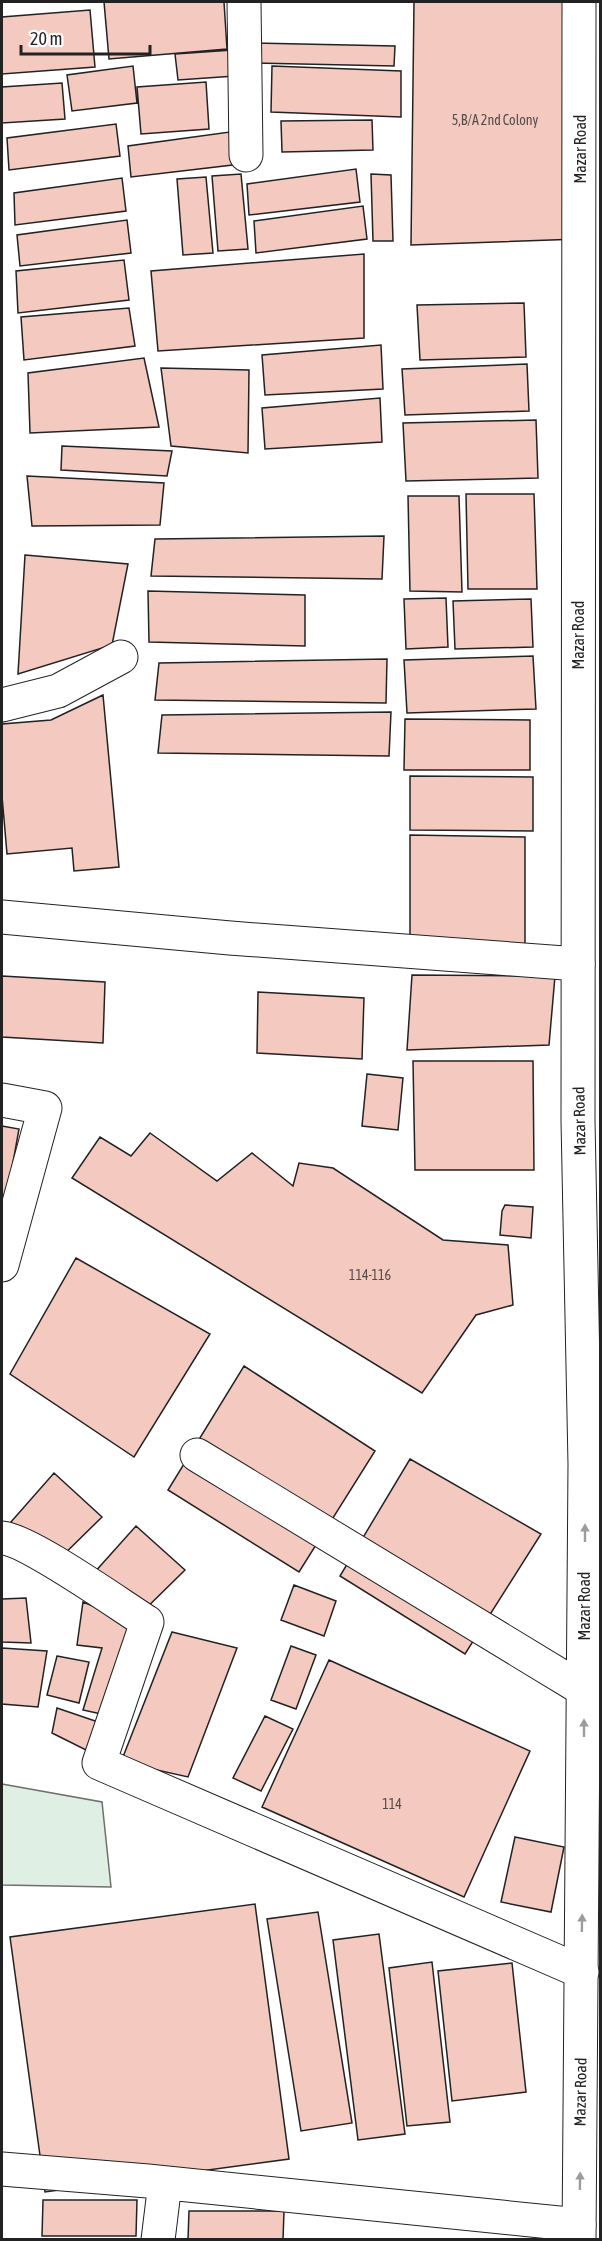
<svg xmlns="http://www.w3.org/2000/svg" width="602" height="2241" font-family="'Asap Condensed',sans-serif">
<rect width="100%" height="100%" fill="#fff"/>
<!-- green -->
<path fill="#e0efe3" stroke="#6f6f6f" stroke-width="1.5" d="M2 1784 102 1802 111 1887 2 1885Z"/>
<!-- building -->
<path fill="#f3c9c0" stroke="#222" stroke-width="1.5" d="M104 2H224L227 49 109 59Z
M414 2H574L579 239 411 245Z
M90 10 95 67 2 74V17Z
M253 43 395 46 394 66 253 63Z
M233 50 235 76 178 80 175 54Z
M133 66 137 103 72 111 67 75Z
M272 66 401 71V117L271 112Z
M206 82 209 129 141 134 137 87Z
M62 83 65 119 2 123V87Z
M372 120 373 150 282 152 281 121Z
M116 124 120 156 9 170 7 138Z
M237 131 241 164 131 177 128 146Z
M356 169 360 202 249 215 247 184Z
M241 174 248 249 218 251 212 176Z
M371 174 391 175 393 241H373Z
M206 177 213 253 183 255 177 179Z
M122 178 126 211 15 225 14 193Z
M363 206 367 239 256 253 254 221Z
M127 220 131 253 20 266 17 235Z
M364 254V338L158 351 151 271Z
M124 260 129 300 18 313 16 271Z
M524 303 526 357 420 360 417 305Z
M129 308 135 346 24 360 21 317Z
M381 345 383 389 265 395 262 355Z
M144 358 159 427 30 433 28 373Z
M527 364 529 411 405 415 402 369Z
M161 368 249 370 248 453 171 446Z
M380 398 382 442 265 449 262 408Z
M536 420 538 478 406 481 403 423Z
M62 446 172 451 167 476 61 470Z
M27 476 164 483 160 525 32 526Z
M466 494H534L537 589H468Z
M408 496H459L462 592 410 591Z
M384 536 382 579 151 576 155 539Z
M25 555 128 564 112 645 18 674Z
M148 591 305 595V646L149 642Z
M446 598 448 647 406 649 404 599Z
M531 599 533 647 455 649 453 601Z
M533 656 536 709 407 713 404 660Z
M387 659 386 703 155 700 159 663Z
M103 695 119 867 74 871 72 848 7 854 2 796V724L51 720Z
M391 712 389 756 158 753 162 715Z
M405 719 530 720V770H404Z
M410 776 533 777V831L410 830Z
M410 835 525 837V944L410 942Z
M412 975 555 976 549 1045 407 1050Z
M2 976 105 982 103 1043 2 1037Z
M258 992 364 998 362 1059 257 1053Z
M413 1061H533L534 1170H415Z
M367 1074 403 1078 398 1130 362 1126Z
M2 1126 19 1129 7 1196 2 1195Z
M150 1133 217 1181 252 1153 293 1186 299 1163 333 1168 443 1240 508 1245 513 1305 476 1315 422 1393 72 1178 100 1137 131 1156Z
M505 1205 533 1207 531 1238 500 1235 502 1211Z
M76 1258 210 1334 134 1457 10 1374Z
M244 1366 375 1451 299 1572 168 1490Z
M410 1459 541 1534 465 1654 340 1576Z
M54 1473 102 1517 48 1570 3 1531Z
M136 1526 185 1570 131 1623 85 1583Z
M294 1585 336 1601 324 1636 281 1620Z
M26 1598 31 1643 2 1642V1599Z
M83 1602 140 1625 115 1717 83 1710 102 1648 77 1645Z
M172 1632 237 1648 188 1777 121 1762Z
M291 1646 316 1655 296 1709 271 1700Z
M2 1648 47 1651 38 1707 2 1704Z
M57 1656 89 1662 79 1703 47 1695Z
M329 1660 530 1751 464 1897 262 1807Z
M57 1708 104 1724 94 1754 52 1733Z
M265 1716 293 1729 261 1791 233 1778Z
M515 1837 564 1847 551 1912 501 1902Z
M255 1904 289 2159 45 2192 10 1937Z
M318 1912 352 2123 301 2131 267 1919Z
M379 1934 405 2134 358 2140 333 1940Z
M432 1962 450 2122 407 2126 389 1968Z
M512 1963 526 2092 452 2101 438 1971Z
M43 2200H137L136 2236H42Z
M189 2211H284L283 2240H188Z"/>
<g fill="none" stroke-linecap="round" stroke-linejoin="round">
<defs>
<path id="minor" d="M244 2 246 155
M2 705 58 691 121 657
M2 917 230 938 578 964
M2 1100 45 1108 2 1265
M197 1455 584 1690
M2 1538C27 1539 120 1605 147 1622L99 1763 582 1972
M2 2169 148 2181 579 2225
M158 2240 165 2183"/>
<path id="secondary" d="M579 2 578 1121 585 1464 579 2240"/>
</defs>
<!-- minor casing -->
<use href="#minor" stroke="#222" stroke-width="35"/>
<!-- secondary casing -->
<use href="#secondary" stroke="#222" stroke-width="35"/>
<!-- minor -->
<use href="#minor" stroke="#fff" stroke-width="33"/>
<!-- secondary -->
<use href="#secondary" stroke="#fff" stroke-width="33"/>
</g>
<!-- one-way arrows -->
<defs><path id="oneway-solid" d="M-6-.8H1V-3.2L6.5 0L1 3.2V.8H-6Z" transform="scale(1.5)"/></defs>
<g fill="#9c9c9c">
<use href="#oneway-solid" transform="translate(585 1533) rotate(-90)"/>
<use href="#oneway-solid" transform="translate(584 1728) rotate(-90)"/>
<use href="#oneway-solid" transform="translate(582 1923) rotate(-89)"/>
<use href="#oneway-solid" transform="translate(580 2181) rotate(-89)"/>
</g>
<g text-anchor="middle" stroke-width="4.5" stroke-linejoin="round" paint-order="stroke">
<!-- number labels -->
<g font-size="14" fill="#564c4a">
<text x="495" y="125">5,B/A 2nd Colony</text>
<text x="370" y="1280">114-116</text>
<text x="392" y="1809">114</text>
</g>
<!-- street labels -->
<g font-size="16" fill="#222" stroke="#fff">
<text transform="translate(580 149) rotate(-90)" y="6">Mazar Road</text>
<text transform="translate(578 635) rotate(-90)" y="6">Mazar Road</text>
<text transform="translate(579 1121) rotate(-91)" y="6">Mazar Road</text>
<text transform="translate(584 1606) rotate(-90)" y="6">Mazar Road</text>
<text transform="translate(580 2092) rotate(-89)" y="6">Mazar Road</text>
</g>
</g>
<!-- border -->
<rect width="602" height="2241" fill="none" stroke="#222222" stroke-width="6"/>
<!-- scale -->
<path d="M21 45v9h129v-9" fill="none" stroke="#222222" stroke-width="3"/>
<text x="30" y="45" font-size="18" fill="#222222" stroke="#ffffff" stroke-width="4.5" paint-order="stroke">20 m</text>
</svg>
